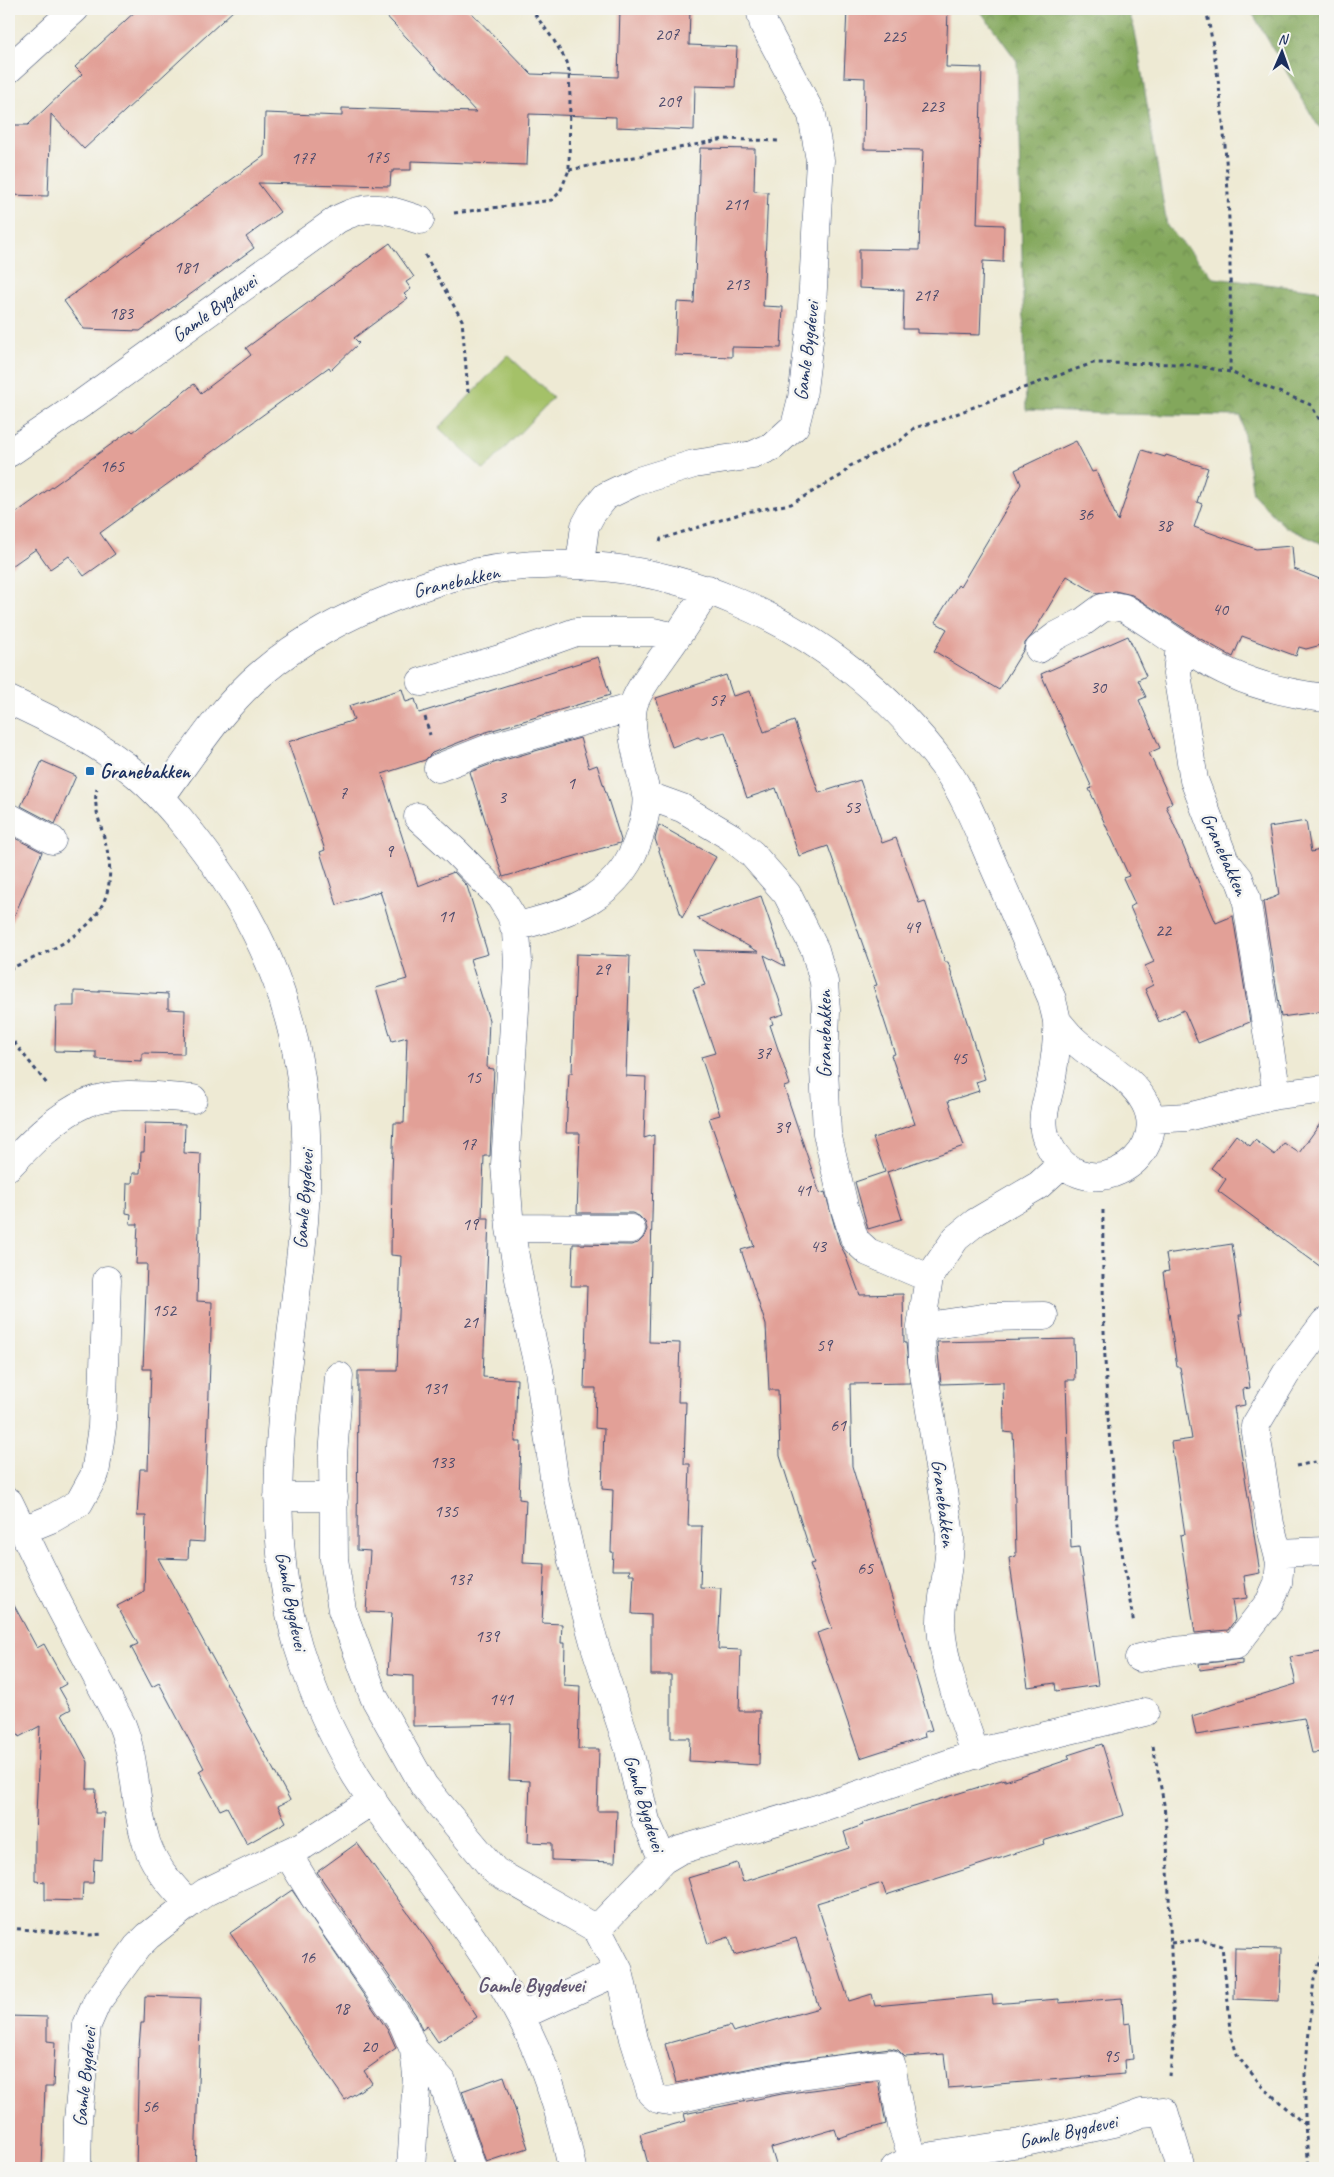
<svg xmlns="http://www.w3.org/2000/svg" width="1334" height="2177" font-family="Caveat,sans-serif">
<defs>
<pattern id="forest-crowns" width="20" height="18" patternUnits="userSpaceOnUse" patternTransform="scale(1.25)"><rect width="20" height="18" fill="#83a75c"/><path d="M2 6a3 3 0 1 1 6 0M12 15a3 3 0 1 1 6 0" fill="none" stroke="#6a884f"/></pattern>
</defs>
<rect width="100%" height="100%" fill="#f6f6f2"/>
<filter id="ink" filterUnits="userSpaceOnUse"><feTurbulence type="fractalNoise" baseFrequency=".02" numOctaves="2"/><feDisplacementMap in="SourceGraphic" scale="10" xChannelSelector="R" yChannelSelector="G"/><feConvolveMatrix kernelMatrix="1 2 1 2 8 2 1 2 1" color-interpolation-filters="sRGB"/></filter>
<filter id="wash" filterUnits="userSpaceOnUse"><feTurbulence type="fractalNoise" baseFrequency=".0096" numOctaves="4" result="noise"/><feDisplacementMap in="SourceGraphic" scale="20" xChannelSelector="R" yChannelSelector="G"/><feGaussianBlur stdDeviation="1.12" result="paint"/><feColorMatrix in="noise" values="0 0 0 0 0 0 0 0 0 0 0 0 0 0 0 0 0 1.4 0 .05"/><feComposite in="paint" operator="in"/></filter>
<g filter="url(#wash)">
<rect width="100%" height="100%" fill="#eeead4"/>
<!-- forest -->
<path fill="url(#forest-crowns)" stroke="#4f6b5d" d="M979 9H1128L1135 31 1167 226 1214 278 1325 291V545L1285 527 1253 494 1241 416 1107 414 1026 410 1017 61Z
M1250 9H1325V131L1318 126Z"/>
<!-- pitch -->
<path fill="#a4c168" stroke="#607863" d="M508 355 553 398 484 470 439 428Z"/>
<g id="blocks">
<!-- building -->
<path fill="#e2a097" d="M138 9H235L84 149 51 114 48 196 9 195V125H28L82 74 75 67Z
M380 9H468L531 74 618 77 620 9H690L689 45 737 47 735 87 695 86 694 130 616 127V117L529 114 527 165 411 161V170H393V172H391L390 186 258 183 280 212 246 237 254 248 140 331 84 329 64 301 264 156 265 113 342 116V108L476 112Z
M847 9H948L946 67 982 68 977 224 1004 225 1003 262 983 261 980 335 917 333V329H903L904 290 859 288V249L919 250 923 150 864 149 865 78 844 77Z
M700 148 755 149 754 191 768 192 763 306 783 307 781 348 732 347V357L675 355 677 302 694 303Z
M390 243 414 277 406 282 411 289 404 294 408 298 354 338 359 343 331 370 329 367 100 533 115 554 84 576 69 556 50 569 36 549 9 568V518L131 430 133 432 194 384 201 393 251 355 246 348Z
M1076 441 1092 472 1096 471 1118 521 1142 450 1165 457 1166 455 1208 468 1197 502 1202 504 1194 527 1256 549 1292 546 1294 569 1325 581V607L1322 616 1325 627V644L1306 649 1299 647 1296 656 1242 636 1233 657 1199 638 1132 595 1115 591 1097 594 1067 576 1032 635 1025 643 1024 649 999 690 934 651 947 629 935 622 958 585 960 587 1021 484 1015 470Z
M1128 636 1146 676 1138 680 1146 697 1139 700 1160 748 1149 753 1172 803 1166 806 1216 923 1233 916 1250 1022 1198 1043 1184 1010 1159 1022 1145 989 1153 985 1145 966 1154 962 1130 907 1135 904 1123 878 1129 876 1089 789 1092 788 1041 674Z
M598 657 610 695 483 733 432 753 425 760 382 774 418 886 454 872 467 886 488 954 470 959 489 1020 487 1068 494 1069 490 1156H484L482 1218H489L483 1377 517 1379 515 1442H521L519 1499 526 1500 523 1563 545 1564 542 1623 562 1624 561 1643H565L564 1685 580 1686 578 1749H599L597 1811H617L615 1862 552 1860V1843L528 1842 530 1781 509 1780 511 1724 413 1726V1676L388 1674 392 1613 366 1612 370 1551 357 1550 358 1371H397L401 1256 391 1255 392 1173 394 1123H404L407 1037 392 1041 376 988 407 979 380 891 337 905 320 852 325 850 288 742 354 720 349 706 402 689 406 702 415 699 419 713Z
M726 675 733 696 750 691 764 732 794 721 819 793 860 780 882 843 896 838 919 903 925 901 945 962H948L985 1079 976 1082 979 1091 948 1101 964 1146 887 1172 902 1219 868 1229 855 1182 885 1172 873 1138 915 1124 891 1055 895 1054 873 986 877 985 828 846 799 856 776 788 747 798 725 732 701 739 698 737 672 747 656 698Z
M580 738 589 768 597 765 621 840 620 843 503 877 470 772 494 763Z
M42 761 76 776 55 824 21 806Z
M1306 821 1311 852 1325 849V1011L1281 1017 1263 902 1279 895 1269 827Z
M659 825 716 857 682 918 655 839Z
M9 835 42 852 9 928Z
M761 896 785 966 764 955 784 1014 771 1018 773 1024 770 1025 790 1085 784 1087 820 1194 825 1192 840 1245 844 1252 860 1295 903 1294 904 1343H906L910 1383 850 1384 852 1466 932 1730 924 1732 925 1737 860 1758 817 1633 832 1628 810 1564 814 1563 780 1456 778 1390H769L766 1325 741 1250 754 1246 709 1118 720 1115 701 1057 715 1053 693 989 705 985 693 950 759 952 697 918Z
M576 954 630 956 626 1076 646 1077 644 1138 654 1135 649 1342 680 1343 678 1402H686L684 1464H690L688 1526H702L700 1587 721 1588 718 1649 741 1650 739 1711H760L759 1765 689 1761 690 1738H671V1675H651V1615L632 1614 634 1574H629L630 1570H612L613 1552H611L613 1490 602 1489 604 1429 595 1428 596 1388H584L587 1286H571L573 1244 631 1245 638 1243 644 1237 647 1229 645 1222 639 1216 632 1213H577L580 1133H566L569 1073H572Z
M99 990 168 994V1009L185 1010 184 1054 142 1053V1061L96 1059V1052L55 1051 56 1006H74V991L99 992Z
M1325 1117V1270L1218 1191 1226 1179 1211 1168 1236 1135 1250 1146 1255 1140 1275 1155 1284 1143 1299 1153Z
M145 1123 185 1124 184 1153 201 1154 197 1301 212 1302 204 1542 189 1541 188 1559 158 1558 290 1800 278 1806 286 1822 247 1844 227 1807 220 1810 199 1771 204 1768 159 1683 152 1687 131 1647 138 1644 117 1606 144 1592 146 1516H137L140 1469H148L151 1369H143L147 1264H136L138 1224H130L131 1214 126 1213 127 1183H132L133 1173H140L141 1152H144Z
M1232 1244 1242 1315H1239L1250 1388 1243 1389 1245 1405 1234 1407 1260 1573 1244 1576 1247 1598 1232 1600 1235 1620 1228 1630 1195 1633 1180 1535 1185 1534 1171 1442 1192 1439 1180 1367H1177L1163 1272 1169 1271 1166 1254Z
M1074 1339 1075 1380H1066L1071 1548 1079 1547 1098 1685 1056 1691 1055 1683 1028 1687 1009 1558 1016 1556 1014 1452 1013 1433 1004 1432 1003 1382 941 1384 937 1342Z
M9 1596 37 1648 44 1644 66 1684 59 1688 71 1709 62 1714 88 1762 87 1789H96L95 1813H104L102 1860 94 1859 93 1883H83L82 1901 45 1900V1882L35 1881V1836L40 1726 19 1737 9 1717Z
M1322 1652 1325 1672V1752L1312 1753 1304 1718 1196 1735 1192 1716 1296 1684 1290 1657Z
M1242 1659V1664L1200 1670 1199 1664Z
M1102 1744 1124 1815 1043 1841 1044 1844 886 1895 882 1883 817 1903 849 2001 872 1994 875 2006 992 1995 993 2004 1059 1999V2003L1122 1998 1124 2024 1130 2023 1133 2059 1124 2060 1125 2074 948 2088 944 2054 905 2057 898 2050 890 2048 777 2063 676 2083 665 2044 730 2026 733 2032 819 2008 796 1938 734 1955 729 1937 708 1944 688 1878 737 1863 743 1882 849 1848 844 1832 863 1825 862 1823 1005 1779V1781L1070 1759 1068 1755Z
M357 1843 429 1942 477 2017 438 2042 427 2026 422 2030 416 2015 317 1872Z
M292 1890 389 2032 396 2048 364 2071 372 2083 345 2100 230 1933Z
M1235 1948 1281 1949 1279 2001 1234 1999Z
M145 1996 201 1998 195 2168H136L139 2047 141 2023H144Z
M9 2016 47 2017V2041L55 2042 53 2087H45L42 2168H9Z
M504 2076 528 2148 486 2162 462 2091Z
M878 2081 886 2124 838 2138 835 2129 771 2148 777 2168H649L640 2134 686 2121 684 2114 782 2094Z"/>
</g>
</g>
<g filter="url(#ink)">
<use href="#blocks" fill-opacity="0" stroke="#3b4b70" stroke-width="1"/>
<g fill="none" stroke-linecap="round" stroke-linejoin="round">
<defs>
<path id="minor" d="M9 69 75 9
M9 453 81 404 338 219C372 202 385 209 420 220
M580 564 585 526 592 513 606 496 635 482 694 464 753 455 773 446 795 426 802 398 811 324 820 160 812 115 764 25 760 9
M1180 645 1177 674 1194 780 1225 861 1239 878 1246 897 1277 1095
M1039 649 1056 636 1083 622 1102 608 1113 606 1124 608C1160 629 1193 657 1232 674 1262 688 1293 694 1325 698
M421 682 500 659 576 632H653L676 637
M9 700C54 721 100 743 138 776 168 802 192 833 215 865 293 975 315 1089 304 1222 291 1365 257 1504 298 1646 312 1691 332 1736 356 1776 408 1858 476 1931 521 2018 546 2065 562 2117 572 2168
M438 768 489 748 633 707
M646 795 682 808 731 837 752 854 787 894 815 950 824 982 826 1011 824 1068 827 1133 844 1206 855 1240 868 1252 929 1278
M161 797C192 755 222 706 263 672 299 641 348 615 392 598 418 588 444 578 472 573 653 537 836 620 944 766 965 795 978 830 992 862 1012 908 1032 954 1052 999 1053 1006 1056 1014 1057 1022 1058 1039 1054 1065 1051 1082 1048 1100 1039 1119 1046 1138 1077 1216 1175 1160 1145 1103 1130 1074 1097 1062 1075 1041 1068 1035 1063 1028 1057 1021
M9 817 52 840
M418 817 456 852 500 897 511 915 516 932 518 962 505 1165 510 1228 631 1229
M514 927C572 913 622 896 640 834 644 820 648 807 646 793 641 770 628 730 633 707 636 692 653 671 662 658 678 636 693 613 708 589
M1151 1119 1187 1117 1277 1095 1325 1089
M9 1166C31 1143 56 1116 86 1103 118 1089 159 1097 193 1099
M510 1228 523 1301 539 1370 555 1484 572 1561 595 1646 628 1746 646 1821 663 1860
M921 1327 989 1317 1044 1316
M339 1376 333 1456 334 1559 342 1610 374 1697 424 1786 495 1871 597 1929
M278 1497H334
M9 1502 59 1605 122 1725C136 1761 134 1798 144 1834 150 1862 170 1884 189 1904L206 1892 304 1845 373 1800
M21 1531 53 1518 79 1503 95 1474 102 1427 107 1280
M1279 1553 1325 1551
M1139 1658 1175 1651 1236 1645 1270 1601 1278 1583 1280 1562 1270 1524 1255 1426 1286 1374 1325 1322
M976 1755C963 1720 943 1663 941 1626 940 1594 951 1568 950 1535L922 1361 921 1327 929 1278 956 1238 976 1222 1039 1185 1062 1164
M287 1853 314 1897 403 2024 414 2050 417 2075 411 2168
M597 1929 663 1860 680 1850 817 1809 991 1749 1145 1712
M597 1929 619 1971 634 2039 651 2093 658 2099 669 2101C742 2084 816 2070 891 2064L902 2126 913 2159
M520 2016 619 1971
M414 2050 442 2081 472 2168
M77 2168 78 2120 87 2025 97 2002 137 1947 148 1936 189 1904
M895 2168 913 2159 1020 2143 1114 2123 1142 2113 1164 2111 1181 2168"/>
</defs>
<!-- minor casing -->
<use href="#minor" stroke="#3b4b70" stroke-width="29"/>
<!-- path -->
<path stroke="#3b4b70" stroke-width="3" stroke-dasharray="4 4" stroke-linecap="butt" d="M1206 9C1231 127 1231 251 1230 372
M569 170 724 139 780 141
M454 213 552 200 560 192 569 170 570 98 569 71 567 62 553 39 531 9
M425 255 462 320 468 392
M660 542 661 539 746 512 791 504 842 475 850 466 900 441 914 428 938 421 1015 391 1093 363 1185 364 1230 372 1311 405 1325 429
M425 717 430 735
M9 969C67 944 125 920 106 845 102 828 92 806 97 789
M9 1036 47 1084
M1103 1210C1102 1309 1105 1409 1116 1508 1121 1547 1127 1586 1134 1624
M1296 1466 1325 1460
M1153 1746 1164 1804 1167 1840 1174 2034 1170 2076
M9 1928 90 1935 103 1934
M1171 1943 1199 1940 1222 1946 1232 2039 1238 2057 1263 2087 1305 2125 1309 2168
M1305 2125V2074L1314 1979 1325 1948"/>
<!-- minor -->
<use href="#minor" stroke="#fff" stroke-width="28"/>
</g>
</g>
<!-- markers -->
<rect fill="#1f6fb2" stroke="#f6f6f2" stroke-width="2" x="85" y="766" width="10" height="10" rx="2.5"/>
<g text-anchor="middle" stroke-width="5" stroke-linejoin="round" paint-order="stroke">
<!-- number labels -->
<g font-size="18" fill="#4d4b6c">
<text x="667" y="40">207</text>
<text x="894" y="42">225</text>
<text x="669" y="107">209</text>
<text x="932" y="112">223</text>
<text x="377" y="163">175</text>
<text x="303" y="164">177</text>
<text x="736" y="210">211</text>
<text x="186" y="273">181</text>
<text x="737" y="290">213</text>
<text x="926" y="301">217</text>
<text x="121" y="319">183</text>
<text x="112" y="472">165</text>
<text x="1085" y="520">36</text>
<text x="1164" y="531">38</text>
<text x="1220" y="615">40</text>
<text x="1098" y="693">30</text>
<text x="717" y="706">57</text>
<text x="571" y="789">1</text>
<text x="343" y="799">7</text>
<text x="502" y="803">3</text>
<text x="852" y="813">53</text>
<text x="389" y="857">9</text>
<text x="446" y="922">11</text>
<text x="912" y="933">49</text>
<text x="1163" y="936">22</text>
<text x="602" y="975">29</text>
<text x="763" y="1059">37</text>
<text x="959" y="1064">45</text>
<text x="473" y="1083">15</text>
<text x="782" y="1133">39</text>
<text x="468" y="1150">17</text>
<text x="803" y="1196">41</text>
<text x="470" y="1230">19</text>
<text x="818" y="1252">43</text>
<text x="164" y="1316">152</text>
<text x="470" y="1328">21</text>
<text x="824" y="1351">59</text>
<text x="435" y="1394">131</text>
<text x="838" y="1431">61</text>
<text x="442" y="1468">133</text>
<text x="446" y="1517">135</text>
<text x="865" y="1574">65</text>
<text x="460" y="1585">137</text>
<text x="487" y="1642">139</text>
<text x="501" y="1705">141</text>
<text x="307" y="1963">16</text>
<text x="341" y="2014">18</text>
<text x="369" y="2052">20</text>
<text x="1111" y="2062">95</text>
<text x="150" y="2112">56</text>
</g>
<!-- street labels -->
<g font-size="20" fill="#1b2f5e" stroke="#f6f6f2">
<text transform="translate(214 308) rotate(-36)" y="7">Gamle Bygdevei</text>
<text transform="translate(806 351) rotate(-83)" y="7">Gamle Bygdevei</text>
<text transform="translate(456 581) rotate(-13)" y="7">Granebakken</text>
<text transform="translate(1225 854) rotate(66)" y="7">Granebakken</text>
<text transform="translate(824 1034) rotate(-90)" y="7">Granebakken</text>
<text transform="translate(303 1199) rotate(-86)" y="7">Gamle Bygdevei</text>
<text transform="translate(944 1503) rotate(83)" y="7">Granebakken</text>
<text transform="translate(292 1601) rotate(79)" y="7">Gamle Bygdevei</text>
<text transform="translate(645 1803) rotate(73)" y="7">Gamle Bygdevei</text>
<text transform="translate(84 2077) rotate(-84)" y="7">Gamle Bygdevei</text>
<text transform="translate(1068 2131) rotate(-12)" y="7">Gamle Bygdevei</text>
</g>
<!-- poi labels -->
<g font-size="20" font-weight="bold" fill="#1b2f5e" stroke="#f6f6f2" text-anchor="start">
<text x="100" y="778">Granebakken</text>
</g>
<!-- neighbourhood labels -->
<g font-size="21" font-weight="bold" fill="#615772" stroke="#f6f6f2">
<text x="531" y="1992">Gamle Bygdevei</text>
</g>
</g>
<!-- margin -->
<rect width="1334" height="2177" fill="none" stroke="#f6f6f2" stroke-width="30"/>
<!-- north arrow -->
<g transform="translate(1282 52) rotate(2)" stroke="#f6f6f2" stroke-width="4" paint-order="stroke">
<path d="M0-4L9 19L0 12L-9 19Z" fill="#1b2f5e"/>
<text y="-8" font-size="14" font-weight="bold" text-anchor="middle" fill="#1b2f5e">N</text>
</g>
</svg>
